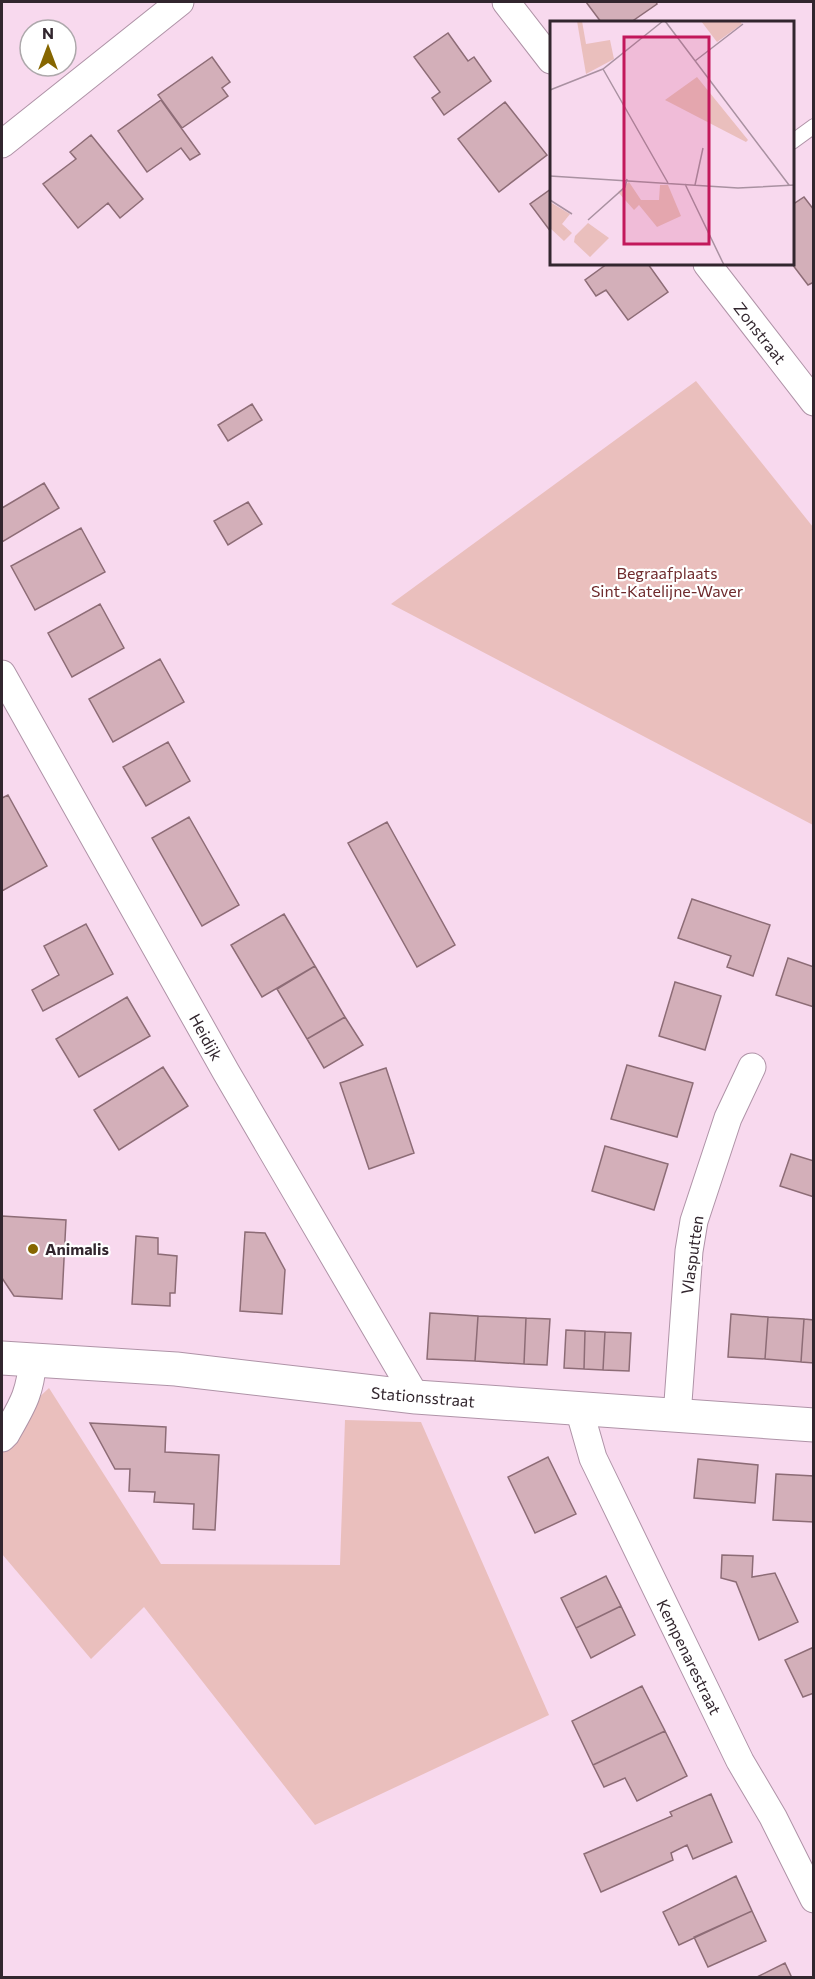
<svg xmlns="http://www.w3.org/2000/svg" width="815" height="1979" font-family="Commissioner,sans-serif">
<rect width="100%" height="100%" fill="#f8d9ee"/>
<!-- green -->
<path fill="#eabfbd" d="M696 381 813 527V825L391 604Z
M49 1388 161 1564 340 1565 345 1420 421 1422 549 1715 315 1825 144 1607 91 1659 2 1554V1432Z"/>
<!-- building -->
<path fill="#d3afb9" stroke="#8d6c76" stroke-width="1.5" d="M586 2H656L657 4 631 22H601Z
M448 33 468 61 474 57 491 81 444 115 432 98 440 92 414 57Z
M212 57 230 82 222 88 228 96 182 128 158 95Z
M161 100 200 154 190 160 181 148 147 172 118 131Z
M505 102 547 155 499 192 458 139Z
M91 135 143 199 120 218 108 203 78 228 43 184 76 159 70 152Z
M551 189V232L530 204Z
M804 197 814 210V282L808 285 792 264V205Z
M607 264H648L668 292 628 320 606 290 596 296 585 280Z
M252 404 262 420 228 441 218 425Z
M44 483 59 508 2 542V508Z
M248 502 262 524 228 545 214 521Z
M81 528 105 572 35 610 11 566Z
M100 604 124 648 72 677 48 633Z
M160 659 184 702 113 742 89 699Z
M168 742 190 781 146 806 123 767Z
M8 795 47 866 2 891V798Z
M189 817 239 905 202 926 152 838Z
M387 822 455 945 417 967 348 843Z
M692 899 770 925 753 976 727 967 731 956 678 938Z
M284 914 315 966 262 997 231 945Z
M86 924 113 974 43 1011 32 990 59 975 44 946Z
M788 958 814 967V1007L776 995Z
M315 966 345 1017 307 1039 277 989Z
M675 982 721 996 705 1050 659 1036Z
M127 997 150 1036 79 1077 56 1039Z
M345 1017 363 1045 324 1068 307 1039Z
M627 1065 693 1083 677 1137 611 1119Z
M163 1067 188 1106 119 1150 94 1110Z
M386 1068 414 1153 369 1169 340 1083Z
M605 1146 668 1164 654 1210 592 1191Z
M791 1154 814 1161V1197L780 1186Z
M2 1216 66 1220 62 1299 14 1296 2 1278Z
M245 1232 265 1233 285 1270 282 1314 240 1311Z
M136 1236 158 1238V1254L177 1256 175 1293H170V1306L132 1304Z
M430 1313 478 1316 475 1361 427 1359Z
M731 1314 768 1317 765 1359 728 1357Z
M478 1316 526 1318 524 1364 475 1361Z
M768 1317 804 1319 801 1362 765 1359Z
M526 1318 550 1319 547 1365 524 1364Z
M804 1319 814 1320V1363L801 1362Z
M566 1330 585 1331 584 1369 564 1368Z
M585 1331 605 1332 603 1370 584 1369Z
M605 1332 631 1333 629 1371 603 1370Z
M90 1423 166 1427 165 1452 219 1455 215 1530 193 1529 194 1504 154 1502 155 1492 129 1491 130 1469H115Z
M548 1457 576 1514 535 1533 508 1477Z
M698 1459 758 1465 755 1503 694 1498Z
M776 1474 814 1476V1522L773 1520Z
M722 1555 753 1556 752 1577 775 1573 798 1622 759 1640 736 1582 721 1578Z
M606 1576 621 1606 576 1628 561 1598Z
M621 1606 635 1635 591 1658 576 1628Z
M814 1647V1693L803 1697 785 1660Z
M642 1686 665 1731 593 1765 572 1721Z
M665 1731 687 1776 637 1801 625 1778 604 1787 593 1765Z
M711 1794 732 1842 693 1859 687 1845 671 1853 673 1860 601 1892 584 1854 672 1816 670 1812Z
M736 1876 752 1911 679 1945 663 1912Z
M752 1911 766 1941 708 1967 694 1937Z
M785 1963 792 1978H755Z"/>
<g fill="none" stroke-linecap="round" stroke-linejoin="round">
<defs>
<path id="service" d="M792 142 814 126"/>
<path id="minor" d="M506 2 551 60
M2 144 180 2
M707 264 814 402
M2 674 226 1072 416 1397
M579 1409 593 1458 740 1761 773 1817 814 1899
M677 1416 689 1251 694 1221 728 1118 752 1067
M2 1438 6 1434C23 1404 30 1394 33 1359"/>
<path id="tertiary" d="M2 1358 176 1369 416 1397 814 1425"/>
</defs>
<!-- service casing -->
<use href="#service" stroke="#af93a7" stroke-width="16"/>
<!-- minor casing -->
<use href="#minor" stroke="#af93a7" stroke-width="29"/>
<!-- tertiary casing -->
<use href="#tertiary" stroke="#af93a7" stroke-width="35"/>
<!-- service -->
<use href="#service" stroke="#fff" stroke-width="14"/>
<!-- minor -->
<use href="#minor" stroke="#fff" stroke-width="27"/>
<!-- tertiary -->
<use href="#tertiary" stroke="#fff" stroke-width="33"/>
</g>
<!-- markers -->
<circle fill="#866600" stroke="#fff" stroke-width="2" cx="33" cy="1249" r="6"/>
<g text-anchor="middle" stroke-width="4.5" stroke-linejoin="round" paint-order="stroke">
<!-- street labels -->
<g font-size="16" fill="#32262e" stroke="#fff">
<text transform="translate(760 333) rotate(52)" y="6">Zonstraat</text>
<text transform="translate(206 1037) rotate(61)" y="6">Heidijk</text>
<text transform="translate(692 1255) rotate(-82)" y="6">Vlasputten</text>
<text transform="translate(423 1397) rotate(5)" y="6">Stationsstraat</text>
<text transform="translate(689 1657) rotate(64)" y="6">Kempenarestraat</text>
</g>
<!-- park labels -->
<g font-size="16" fill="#6e2a2c" stroke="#fff">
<text x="667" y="579">Begraafplaats<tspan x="667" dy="18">Sint-Katelijne-Waver</tspan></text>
</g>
<!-- poi labels -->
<g font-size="16" font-weight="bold" fill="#32262e" stroke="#fff" text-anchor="start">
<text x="45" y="1255">Animalis</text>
</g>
</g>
<!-- overview -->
<g transform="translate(550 21)">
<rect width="244" height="244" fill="#f8d9ee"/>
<path d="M27 0H32L36 23 60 19 64 38 36 53ZM151 0H190L192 3 167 21ZM147 56 198 119 196 121 115 79ZM79 161 91 179H109L110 164H118L131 195 107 206 89 184 84 189 68 171ZM0 181 20 193 12 203 22 212 14 220 0 207ZM38 202 59 217 40 236 24 221 25 215Z" fill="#eabfbd"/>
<path fill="none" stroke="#a991a1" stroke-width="1.5" d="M115 0 239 164M145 40 193 3M53 48 118 162M0 69 53 48 113 0M0 155 188 167 245 164M135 163 174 244M145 164 153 127M0 179 22 193M38 199 75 166 77 158"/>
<path fill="#c2185b" fill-opacity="0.15" stroke="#c2185b" stroke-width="3" d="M74 16H159V223H74Z"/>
<rect width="244" height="244" fill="none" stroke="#32262e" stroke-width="3"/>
</g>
<!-- border -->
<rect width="815" height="1979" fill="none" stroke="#32262e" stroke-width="6"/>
<!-- north arrow -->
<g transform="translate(48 48)"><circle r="28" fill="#ffffff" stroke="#ada8ab" stroke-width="1.5"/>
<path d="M0-4.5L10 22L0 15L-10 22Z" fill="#866600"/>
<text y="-9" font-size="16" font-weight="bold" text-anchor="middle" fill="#32262e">N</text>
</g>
</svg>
